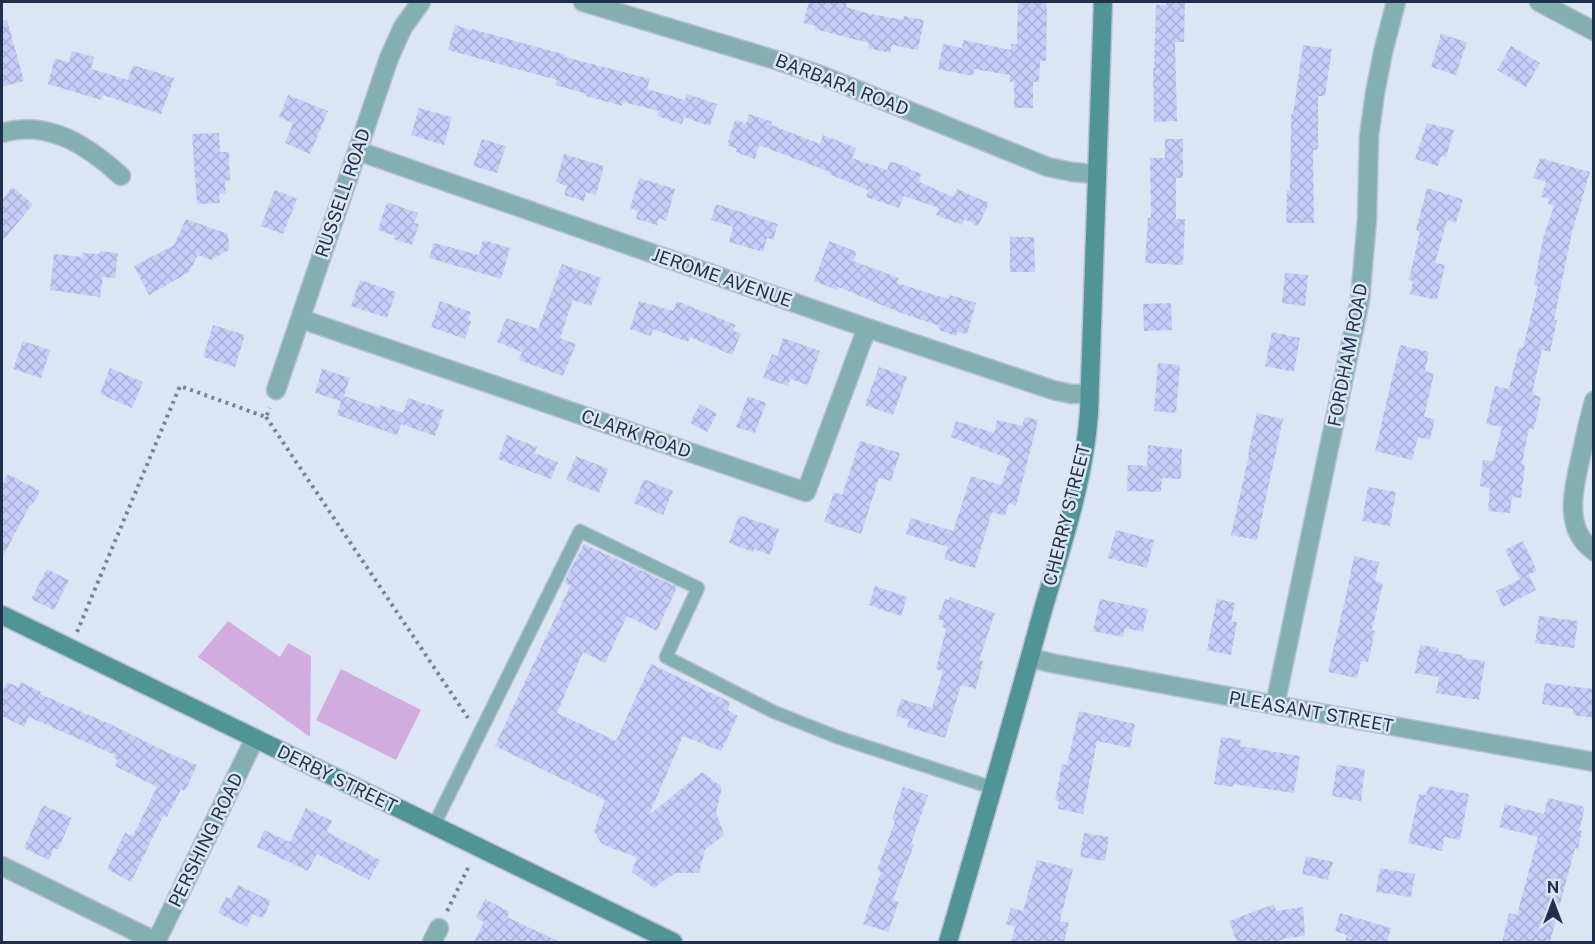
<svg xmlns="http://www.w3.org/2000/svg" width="1595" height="944" font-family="'Public Sans',sans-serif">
<defs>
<pattern id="building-cross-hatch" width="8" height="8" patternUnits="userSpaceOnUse" patternTransform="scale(1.5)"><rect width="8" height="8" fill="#c6cdf8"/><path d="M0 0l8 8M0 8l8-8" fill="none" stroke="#aab0d6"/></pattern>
</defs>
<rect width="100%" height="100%" fill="#dce5f4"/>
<!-- park -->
<path fill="#d3acdf" d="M228 621 280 657 288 643 311 656 310 737 198 657Z
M341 669 421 710 396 760 316 720Z"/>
<!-- building -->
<path fill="url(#building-cross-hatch)" d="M809 2H847L846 7 866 13 903 20 904 16 924 20 918 50 892 45 890 53 868 48 869 43 815 29 816 26 803 23Z
M1018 2H1047L1046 61H1040L1039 82H1033V108H1014V82H1010V75L974 69 973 76 938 69 943 44 962 48 963 40 1011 50V44H1017Z
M1166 2H1185L1184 42H1175L1177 121 1154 122 1153 68H1154L1156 5H1166Z
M7 20 24 81 2 87V21Z
M455 25 471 30 472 29 566 55 565 57 650 79 647 89 685 100 687 94 717 104 710 126 684 117 682 124 657 116 659 111 623 102 622 106 586 96 587 94 555 85 557 80 448 50Z
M1441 34 1467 42 1456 75 1431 67Z
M1303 45 1332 49 1325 96H1318V150H1313L1314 223H1286L1287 190H1290L1291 114H1293Z
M1511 46 1540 63 1526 87 1497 70Z
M72 51 94 57 91 69 128 80 133 65 174 78 161 114 103 95 101 100 48 84 55 58 69 63Z
M288 95 328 111 310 154 285 143 293 123 279 117Z
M419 108 452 117 444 145 411 135Z
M749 114 772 122 771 125 820 144 823 135 856 148 852 158 887 170 890 161 910 168 909 169 921 174 919 182 953 197 957 189 989 203 978 226 964 219 962 225 936 215 939 208 904 196 899 208 866 197 868 190 829 174 830 172 759 145 755 159 736 152 737 149 727 145 735 120 746 124Z
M1427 123 1454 130 1446 157 1441 156 1438 166 1415 159Z
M219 133 220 152H229L230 180 225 181 226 193 219 194 220 203 197 204 192 134Z
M482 139 506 146 497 173 473 166Z
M1165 139H1183V178H1176V219H1185L1183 265 1145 263 1148 218H1151L1150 158H1165Z
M564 154 604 166 596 195 586 192 584 201 564 195 567 186 556 182Z
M1540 158 1590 172 1572 232 1554 320H1557L1550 352 1542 350 1532 394 1541 397 1534 429 1529 428 1522 464 1525 465 1521 498 1512 497 1510 513 1488 511 1490 488 1480 486 1483 460 1493 461 1502 427 1486 424 1495 386 1509 389 1519 347 1523 348 1538 286 1534 285 1543 238 1554 206 1548 204 1549 199 1541 197 1546 182 1533 178Z
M639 178 675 189 666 221 659 218 657 225 636 219 638 211 630 208Z
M12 187 33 204 2 242V200Z
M1427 188 1463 199 1456 223 1447 220 1435 263 1445 265 1437 300 1410 294 1413 281 1409 280 1420 231 1416 230Z
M275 190 297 199 283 234 261 226Z
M387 202 418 213 414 223 419 224 412 245 394 239 395 236 378 230Z
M716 204 778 224 773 240 767 238 763 252 729 242 733 227 711 220Z
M186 219 228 234 229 250 211 260 198 255 189 272 149 295 134 266 174 245Z
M1010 237H1034L1035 272H1010Z
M483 240 510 248 501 279 429 258 434 243 479 255Z
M829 241 857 252 853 261 899 278 897 283 948 299 950 295 976 303 967 334 957 332 956 336 939 330 940 326 901 313 838 287 837 290 814 281Z
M100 251 118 253 115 278 103 277 100 297 50 290 54 254 82 257 83 253 99 254Z
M562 264 601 278 591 306 573 300 560 338 576 344 563 376 519 360 522 352 497 342 506 318 538 329Z
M1285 273 1308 275 1305 306 1282 303Z
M360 280 396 292 387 318 351 306Z
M440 301 471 312 468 320 471 321 465 339 431 327Z
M639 301 673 311 677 301 736 325 733 330 741 334 732 355 690 337 688 342 653 329 651 336 630 329Z
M1171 303 1172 330 1144 331 1143 304Z
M213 325 245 335 235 367 203 357Z
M1272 332 1300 338 1294 372 1265 366Z
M783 338 820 351 808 385 790 379 788 386 763 378 772 354 777 356Z
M23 341 50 350 41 378 13 369Z
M1400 345 1429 352 1425 371 1434 374 1424 417 1435 419 1430 440 1418 437 1412 460 1375 451Z
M1158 363 1180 365 1176 413 1154 411Z
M879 367 907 377 893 415 865 405Z
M110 368 143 382 132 408 100 394Z
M322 369 350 378 344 396 379 408 380 405 403 413 408 398 444 410 435 436 401 424 397 435 337 415 341 401 315 393Z
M748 396 766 403 755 433 736 427Z
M700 404 717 414 707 432 690 423Z
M1257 413 1283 419 1257 540 1231 535 1249 455 1248 454Z
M1025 417 1038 420 1016 506 1009 503 1005 516 992 512 975 568 944 559 948 547 906 534 911 518 953 531 971 476 1001 485 1010 459 951 437 956 421 994 433 997 420 1022 426Z
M507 435 537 447 534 453 558 462 551 479 498 459Z
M860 441 900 453 891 481 879 478 861 534 824 522 834 492 842 495Z
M1148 445 1182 449 1181 479 1162 478 1161 492 1127 491 1128 465 1147 466Z
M576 456 608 469 599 493 566 480Z
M8 474 40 491 32 506 30 505 2 558V486Z
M644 479 673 491 663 515 634 503Z
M1368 487 1396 492 1390 526 1362 521Z
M739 515 779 529 770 555 754 549 753 552 729 543Z
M1116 530 1154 540 1147 568 1108 558Z
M1523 541 1537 571 1520 579 1505 550Z
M584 544 677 587 657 631 627 616 605 663 583 652 557 713 616 741 651 664 730 702 728 710 738 716 721 751 683 736 649 815 702 772 722 787 716 812 724 835 705 850 699 873H675L654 888 632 872 637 857 611 848 601 843 594 831 605 800 495 746 570 586 564 582Z
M1354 556 1379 562 1375 581 1383 583 1372 630 1375 631 1368 662 1361 661 1357 678 1328 672 1347 591Z
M47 569 69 580 54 610 31 599Z
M1529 575 1536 590 1503 607 1496 591Z
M875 586 907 597 901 616 869 605Z
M950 597 995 613 979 660 983 661 976 689 961 685 945 738 907 727 909 720 896 716 901 699 932 708 943 671 936 669 946 629 942 627 944 621 938 619 945 599 949 600Z
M1100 599 1148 609 1143 632 1125 628 1123 637 1093 631Z
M1217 599 1235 603 1231 622H1237L1231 655 1207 650Z
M1539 616 1578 621 1574 648 1535 643Z
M1420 645 1439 648 1438 651 1463 655V658L1485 661 1479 700 1436 693 1439 677 1415 673Z
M7 682 18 687 21 682 41 692 40 694 112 725 171 754 197 765 185 791 181 789 167 817 163 816 131 882 107 869 125 833 133 836 157 787 115 766 118 760 114 758 115 755 29 717 24 727 2 716V693Z
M1545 683 1593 689V718L1573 715V709L1542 704Z
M1079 711 1135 724 1130 748 1097 741 1083 814 1058 809 1059 801H1055L1062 764 1067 765Z
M1221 737 1241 740 1240 746 1300 756 1294 793 1234 784 1233 787 1214 784Z
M1337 765 1365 769 1361 801 1332 796Z
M1429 786 1469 794 1460 840 1444 837 1442 851 1408 843 1419 794 1426 795Z
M903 787 928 795 911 844 914 845 893 900 899 902 888 932 863 924 881 872 877 870 895 821 892 819Z
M1548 798 1585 807 1579 831H1582L1578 849 1575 848 1550 942H1502L1509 913 1517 915 1538 837 1499 827 1505 804 1544 814Z
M43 805 72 818 58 849 54 848 49 860 24 848Z
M306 808 332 821 327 832 380 860 369 880 317 854 308 871 257 847 264 830 290 842Z
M1084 833 1109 837 1105 861 1080 857Z
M1306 856 1333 862 1328 880 1302 874Z
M1037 860 1073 869 1060 921 1069 923 1064 942H1011L1015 927 1006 924 1011 908 1023 911Z
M1380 868 1415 874 1411 897 1376 892Z
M238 885 271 901 263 918 253 914 247 927 218 913 226 897 231 899Z
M485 899 510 912 507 917 560 942H474L484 922 476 918Z
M1274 904 1276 911 1303 907 1305 936 1286 938 1275 942H1237L1229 921Z
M1340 913 1391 928 1387 942H1345L1347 935 1335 931Z"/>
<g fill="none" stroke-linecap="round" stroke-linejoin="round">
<defs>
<path id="lane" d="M434 825 580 531 698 588 666 657 774 712 837 737 993 788"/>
<path id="street" d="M583 2 779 61 823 76 1048 167 1072 172 1097 174
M1539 2 1594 31
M2 133C48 119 88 146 121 176
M358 151 867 328 1053 390 1071 394H1089
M301 319 806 492 867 328
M276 390 389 58 403 27 421 2
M1594 401C1589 419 1585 437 1581 456 1574 487 1562 529 1594 551
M1030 658 1056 664 1275 705 1594 762
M1275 705 1360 300 1367 219 1369 136 1375 93 1383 52 1396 2
M2 866 157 942
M156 942 255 738
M432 942 439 928"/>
<path id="secondary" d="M2 615 673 942
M948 942C980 833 1012 723 1042 613 1061 548 1084 482 1089 413L1103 2"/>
</defs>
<!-- lane casing -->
<use href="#lane" stroke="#b6c1d2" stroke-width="15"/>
<!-- street casing -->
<use href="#street" stroke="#b6c1d2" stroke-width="21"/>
<!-- secondary casing -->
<use href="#secondary" stroke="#b6c1d2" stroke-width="21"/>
<!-- path -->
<path stroke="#768499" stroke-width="4" stroke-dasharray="3 4.5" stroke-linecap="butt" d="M266 417 468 718
M77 632 180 386 266 417 270 408
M447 911 470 864"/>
<!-- lane -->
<use href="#lane" stroke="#84afb0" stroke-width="12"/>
<!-- street -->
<use href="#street" stroke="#84afb0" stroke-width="18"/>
<!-- secondary -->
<use href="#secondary" stroke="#509496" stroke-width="18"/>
</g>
<g text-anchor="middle" stroke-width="5" stroke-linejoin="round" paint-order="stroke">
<!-- street labels -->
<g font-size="18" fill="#1e304b" stroke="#dce5f4">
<text transform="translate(842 85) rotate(21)" y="6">BARBARA ROAD</text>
<text transform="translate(343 193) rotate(-71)" y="6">RUSSELL ROAD</text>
<text transform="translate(722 278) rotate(19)" y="6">JEROME AVENUE</text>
<text transform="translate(1348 355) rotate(-79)" y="6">FORDHAM ROAD</text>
<text transform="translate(636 434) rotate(19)" y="6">CLARK ROAD</text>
<text transform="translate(1067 515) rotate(-76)" y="6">CHERRY STREET</text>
<text transform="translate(1311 712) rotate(10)" y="6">PLEASANT STREET</text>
<text transform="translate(337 779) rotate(26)" y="6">DERBY STREET</text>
<text transform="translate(206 840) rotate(-64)" y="6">PERSHING ROAD</text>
</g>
</g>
<!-- border -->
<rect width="1595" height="944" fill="none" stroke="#1e304b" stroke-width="6"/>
<!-- north arrow -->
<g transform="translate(1553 902)" stroke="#dce5f4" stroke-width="4.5" paint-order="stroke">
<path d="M0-4.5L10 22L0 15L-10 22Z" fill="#1e304b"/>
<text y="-9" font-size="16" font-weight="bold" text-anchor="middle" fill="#1e304b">N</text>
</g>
</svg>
